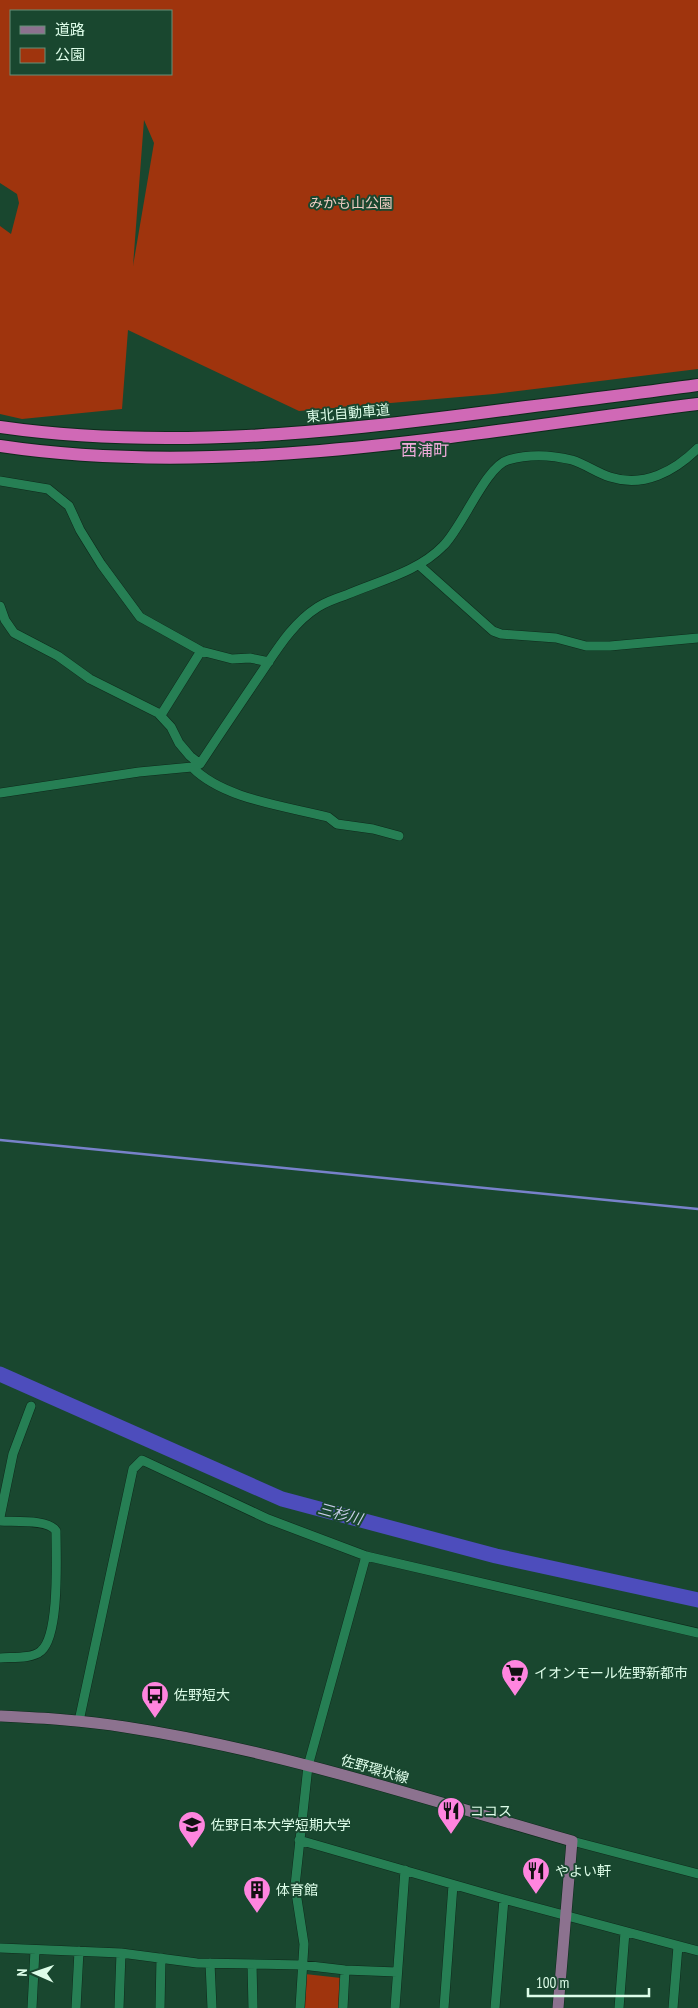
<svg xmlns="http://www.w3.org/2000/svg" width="698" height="2008" font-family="'PT Sans Narrow','Noto Sans JP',sans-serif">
<rect width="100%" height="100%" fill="#19472f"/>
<!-- green -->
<path fill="#9f340d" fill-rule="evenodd" d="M0 0H698V369L494 394 299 411 128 330 122 409 22 419 0 414V226L11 234 19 203 17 194 0 183ZM11 11H171V74H11ZM144 120 154 143 133 266Z
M305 1974 341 1978 339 2008H305Z"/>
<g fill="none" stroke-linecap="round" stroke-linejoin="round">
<!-- stream -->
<path stroke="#7882ca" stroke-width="2.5" d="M0 1140 698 1209"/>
<!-- river -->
<path stroke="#4d4dbc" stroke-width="15" d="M0 1374 282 1499 496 1556 698 1600"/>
<defs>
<path id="minor" d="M0 481 48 489 69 506 80 530 101 564 140 617 201 651 232 659 250 658 269 662
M419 565 493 631 501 634 556 638 586 646H610L698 638
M0 606 5 620 14 633 58 656 90 679 158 713 171 727 179 743 190 756 200 764
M161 715 201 651
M192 767C223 799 285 806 328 817L337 824 373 829 399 836
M0 793 139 772 192 767 200 764C219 735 238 707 257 679 275 653 291 624 318 607 326 602 337 598 346 595 378 581 418 572 443 546 462 528 486 466 508 460 528 454 552 455 572 460 585 464 597 473 610 477 644 488 675 471 698 448
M0 1517 13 1454 31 1406
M0 1521C14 1522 49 1519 56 1531 56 1556 60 1635 41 1651 32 1659 12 1657 0 1658
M79 1721 133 1469 142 1460 268 1519 366 1556 698 1633
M299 1840 504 1899 698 1951
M572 1841 698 1874
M0 1948 121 1953 197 1963 302 1965 345 1970 397 1972
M210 1963 212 2008
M252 1964 253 2008
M32 2008 35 1950
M76 2008 79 1951
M119 2008 121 1953
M160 2008 161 1958
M300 2008 304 1944 295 1886 308 1766 366 1556
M343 2008 345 1970
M395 2008 405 1870
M444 2008 453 1885
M495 2008 504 1899
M619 2008 625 1932
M673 2008 678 1946"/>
<path id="major" d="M0 1716C41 1718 83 1720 125 1727 277 1750 425 1799 572 1841L558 2008"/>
<path id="highway" d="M0 427C167 451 337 432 503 410 568 402 633 394 698 385
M0 446C226 480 473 432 698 404"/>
</defs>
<!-- minor casing -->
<use href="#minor" stroke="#0e2a1b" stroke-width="10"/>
<!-- major casing -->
<use href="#major" stroke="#0e2a1b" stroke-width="12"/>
<!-- highway casing -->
<use href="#highway" stroke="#0e2a1b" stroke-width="14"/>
<!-- minor -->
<use href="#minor" stroke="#267f54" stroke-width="9"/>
<!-- major -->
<use href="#major" stroke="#8c728f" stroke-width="11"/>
<!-- highway -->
<use href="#highway" stroke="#d069b6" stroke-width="12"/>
</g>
<!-- icons -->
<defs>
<symbol id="supermarket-pin" viewBox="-11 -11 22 30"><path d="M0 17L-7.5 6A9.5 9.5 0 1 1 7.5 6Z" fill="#ff85df" stroke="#19472f"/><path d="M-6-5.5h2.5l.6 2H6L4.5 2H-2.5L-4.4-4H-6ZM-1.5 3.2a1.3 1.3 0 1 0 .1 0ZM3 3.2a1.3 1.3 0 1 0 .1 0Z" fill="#111"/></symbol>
<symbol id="bus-pin" viewBox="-11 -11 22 30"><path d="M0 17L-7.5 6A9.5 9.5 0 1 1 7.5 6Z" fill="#ff85df" stroke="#19472f"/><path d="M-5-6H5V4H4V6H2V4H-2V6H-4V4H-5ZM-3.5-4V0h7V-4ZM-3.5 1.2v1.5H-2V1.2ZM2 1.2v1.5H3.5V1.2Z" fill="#111"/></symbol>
<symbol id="restaurant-pin" viewBox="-11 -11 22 30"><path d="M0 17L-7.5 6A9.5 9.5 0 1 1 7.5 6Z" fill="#ff85df" stroke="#19472f"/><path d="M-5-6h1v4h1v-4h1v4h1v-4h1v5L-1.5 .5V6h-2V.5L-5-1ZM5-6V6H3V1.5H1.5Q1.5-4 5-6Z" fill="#111"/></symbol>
<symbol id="university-pin" viewBox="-11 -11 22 30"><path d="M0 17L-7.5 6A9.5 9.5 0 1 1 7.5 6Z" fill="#ff85df" stroke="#19472f"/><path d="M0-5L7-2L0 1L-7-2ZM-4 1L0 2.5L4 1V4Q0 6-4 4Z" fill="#111"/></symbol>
<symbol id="building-pin" viewBox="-11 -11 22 30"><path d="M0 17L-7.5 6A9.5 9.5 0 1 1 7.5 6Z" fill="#ff85df" stroke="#19472f"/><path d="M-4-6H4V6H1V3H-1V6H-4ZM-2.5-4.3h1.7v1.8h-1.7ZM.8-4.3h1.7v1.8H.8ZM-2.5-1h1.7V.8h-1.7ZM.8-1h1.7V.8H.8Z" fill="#111"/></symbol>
</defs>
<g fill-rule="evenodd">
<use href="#supermarket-pin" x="499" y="1657" width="32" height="43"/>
<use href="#bus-pin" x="139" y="1679" width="32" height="43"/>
<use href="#restaurant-pin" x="435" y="1795" width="32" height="43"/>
<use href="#university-pin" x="176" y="1809" width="32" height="43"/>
<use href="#restaurant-pin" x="520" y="1855" width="32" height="43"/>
<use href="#building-pin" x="241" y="1874" width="32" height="43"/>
</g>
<g text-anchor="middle" stroke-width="4" stroke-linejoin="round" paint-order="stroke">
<!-- park labels -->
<g font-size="14" fill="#eccbc1" stroke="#19472f">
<text x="351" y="208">みかも山公園</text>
</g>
<!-- street labels -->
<g font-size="14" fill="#ddfde9" stroke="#19472f">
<text transform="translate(348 413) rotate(-5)" y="5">東北自動車道</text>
<text transform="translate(375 1769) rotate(16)" y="5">佐野環状線</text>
</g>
<!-- poi labels -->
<g font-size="14" fill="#ddfde9" stroke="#19472f" text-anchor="start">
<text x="534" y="1678">イオンモール佐野新都市</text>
<text x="174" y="1700">佐野短大</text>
<text x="470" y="1816">ココス</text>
<text x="211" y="1830">佐野日本大学短期大学</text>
<text x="555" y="1876">やよい軒</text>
<text x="276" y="1895">体育館</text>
</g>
<!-- water labels -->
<g font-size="15" font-style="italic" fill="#caceeb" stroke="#19472f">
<text transform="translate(340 1514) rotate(15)" y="5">三杉川</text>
</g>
<!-- quarter labels -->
<g font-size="16" fill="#f0acdc" stroke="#19472f">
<text x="425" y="456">西浦町</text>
</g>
</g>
<!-- legend -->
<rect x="10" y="10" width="162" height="65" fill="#19472f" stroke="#679079"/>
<rect x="20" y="26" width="25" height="8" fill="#8c728f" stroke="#679079"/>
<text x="55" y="35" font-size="15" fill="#ddfde9">道路</text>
<rect x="20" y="48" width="25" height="15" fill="#9f340d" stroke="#679079"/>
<text x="55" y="60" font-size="15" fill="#ddfde9">公園</text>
<!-- north arrow -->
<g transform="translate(35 1973) rotate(272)" stroke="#19472f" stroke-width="4" paint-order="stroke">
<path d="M0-4L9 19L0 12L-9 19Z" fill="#ddfde9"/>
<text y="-8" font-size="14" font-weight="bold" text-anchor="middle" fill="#ddfde9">N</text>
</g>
<!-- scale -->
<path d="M528 1988v8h121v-8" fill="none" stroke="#ddfde9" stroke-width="2.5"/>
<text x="536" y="1988" font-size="15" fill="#ddfde9" stroke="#19472f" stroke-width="4" paint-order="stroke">100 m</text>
</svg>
